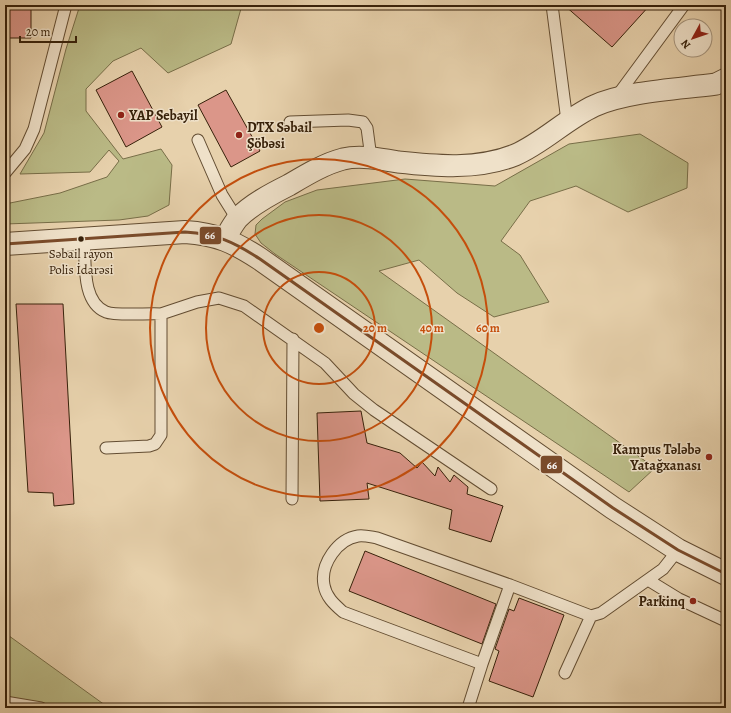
<svg xmlns="http://www.w3.org/2000/svg" width="731" height="713" font-family="Alegreya,serif">
<rect width="100%" height="100%" fill="#e7d1ac"/>
<filter id="stains"><feTurbulence type="fractalNoise" baseFrequency=".005" numOctaves="4"/><feColorMatrix values="0 0 0 0 .2 0 0 0 0 .09 0 0 0 0 .02 0 0 0 .5 -.17"/></filter>
<radialGradient id="worn" r=".72"><stop offset=".6" stop-color="#630" stop-opacity="0"/><stop offset="1" stop-color="#630" stop-opacity=".3"/></radialGradient>
<!-- green -->
<path fill="#baba86" stroke="#786e48" d="M80 5H242L231 44 168 73 141 48 113 61 86 89V111L123 159 161 149 172 165 169 205 148 216 119 220 5 224V204L60 193 107 177 119 161 109 150 90 172 20 174 44 133 66 49Z
M640 134 688 163 687 188 628 212 576 186 530 201 501 241 520 255 549 302 494 317 457 293 419 260 379 271 655 468 629 492 275 254 261 243 255 234 256 225 262 219 285 202 317 190 405 179 495 186 569 144Z
M5 633 109 708H5Z"/>
<!-- building -->
<path fill="#db9689" stroke="#37210a" d="M5 5H31V38H5Z
M564 5H650L612 47Z
M132 71 162 127 126 147 96 90Z
M226 90 260 151 231 167 198 105Z
M16 304H63L74 504 54 506 53 493 28 492Z
M361 411 367 443 400 453 417 468 422 462 435 476 438 467 450 482 454 475 468 487 467 494 503 506 491 542 449 529 452 510 367 483 369 499 320 501 317 413Z
M365 551 496 604 482 644 349 591Z
M519 598 564 615 533 697 489 681 499 651 495 649 509 609 514 611Z"/>
<g fill="none" stroke-linecap="round" stroke-linejoin="round">
<defs>
<path id="service" d="M552 5 567 121
M617 96 684 5
M290 122 348 120 363 122 367 128 371 158
M198 140 222 195 237 219
M5 173 25 149 34 129 66 5
M84 239C86 261 81 302 106 312 115 316 150 313 161 314V435L155 444 149 446 106 448
M161 314 197 302 219 298 244 306 325 363 354 394 374 410 491 489
M292 499 293 339
M648 580 679 599 726 621
M482 664 343 612C334 604 326 597 324 585 320 564 338 539 358 536 364 535 371 537 377 538L510 585 591 616 601 613 663 569 678 550
M565 673 591 616
M5 702 41 708
M468 708 482 664 510 585"/>
<path id="minor" d="M225 238C229 232 233 224 238 218 252 204 271 194 289 185 306 175 324 164 343 159 360 155 381 159 398 162 436 166 478 170 515 155 543 143 566 119 594 106 627 91 680 89 716 84L726 79"/>
<path id="tertiary" d="M5 244 185 232C217 234 234 242 260 259L613 508 678 550 726 574"/>
</defs>
<!-- service casing -->
<use href="#service" stroke="#634d32" stroke-width="13"/>
<!-- minor casing -->
<use href="#minor" stroke="#634d32" stroke-width="23"/>
<!-- tertiary casing -->
<use href="#tertiary" stroke="#634d32" stroke-width="24"/>
<!-- service -->
<use href="#service" stroke="#efe1c9" stroke-width="11"/>
<!-- minor -->
<use href="#minor" stroke="#efe1c9" stroke-width="21"/>
<!-- tertiary -->
<use href="#tertiary" stroke="#efe1c9" stroke-width="22"/>
<defs>
<path id="bus-1" d="M5 244 185 232C217 234 234 242 260 259L613 508 678 550 726 574"/>
</defs>
<!-- bus-1 casing -->
<use href="#bus-1" stroke="#efe1c9" stroke-width="6"/>
<!-- bus-1 -->
<use href="#bus-1" stroke="#7a4b2a" stroke-width="3"/>
</g>
<!-- distance rings -->
<g fill="none" stroke="#c54e0c" stroke-width="2">
<circle cx="319" cy="328" r="56"/>
<circle cx="319" cy="328" r="113"/>
<circle cx="319" cy="328" r="169"/>
</g>
<!-- markers -->
<g fill="#8f2418" stroke="#efe1c9" stroke-width="1.5">
<circle cx="121" cy="115" r="4"/>
<circle cx="239" cy="135" r="4"/>
<circle cx="709" cy="457" r="4"/>
<circle cx="693" cy="601" r="4"/>
</g>
<circle fill="#37210a" stroke="#efe1c9" stroke-width="1.5" cx="81" cy="239" r="3.5"/>
<g text-anchor="middle" stroke-width="3" stroke-linejoin="round" paint-order="stroke">
<!-- bus labels -->
<g font-size="13" fill="#37210a" stroke="#efe1c9">
<text x="81" y="258">Səbail rayon<tspan x="81" dy="16">Polis İdarəsi</tspan></text>
</g>
<!-- poi labels -->
<g font-size="14" font-weight="bold" fill="#37210a" stroke="#efe1c9" text-anchor="start">
<text x="129" y="120">YAP Sebayil</text>
<text x="247" y="132">DTX Səbail<tspan x="247" dy="16">Şöbəsi</tspan></text>
<text x="701" y="454" text-anchor="end">Kampus Tələbə<tspan x="701" dy="16">Yatağxanası</tspan></text>
<text x="685" y="606" text-anchor="end">Parkinq</text>
</g>
</g>
<circle cx="319" cy="328" r="6" fill="#c54e0c" stroke="#efe1c9" stroke-width="2"/>
<g font-size="12" text-anchor="middle" font-weight="bold" fill="#c54e0c" stroke="#efe1c9" stroke-width="3" stroke-linejoin="round" paint-order="stroke">
<text x="375" y="332">20 m</text>
<text x="432" y="332">40 m</text>
<text x="488" y="332">60 m</text>
</g>
<g stroke="#efe1c9" stroke-width="1.5">
<rect x="199" y="226" width="23" height="19" rx="4" fill="#7a4b2a"/>
<rect x="540" y="455" width="23" height="19" rx="4" fill="#7a4b2a"/>
</g>
<g font-size="11" text-anchor="middle" font-weight="bold" fill="#fff">
<text x="210" y="239">66</text>
<text x="552" y="469">66</text>
</g>
<!-- margin -->
<rect width="731" height="713" fill="none" stroke="#e7d1ac" stroke-width="20"/>
<rect x="6" y="6" width="719" height="701" fill="none" stroke="#37210a" stroke-width="2"/>
<rect x="10" y="10" width="711" height="693" fill="none" stroke="#37210a"/>
<!-- north arrow -->
<g transform="translate(693 38) rotate(230)"><circle r="19" fill="#efe1c9" stroke="#a5947d"/>
<path d="M0-3L7 15L0 10L-7 15Z" fill="#8f2418"/>
<text y="-6" font-size="11" font-weight="bold" text-anchor="middle" fill="#37210a">N</text>
</g>
<!-- scale -->
<path d="M20 36v6h56v-6" fill="none" stroke="#37210a" stroke-width="2"/>
<text x="26" y="36" font-size="12" fill="#37210a" stroke="#efe1c9" stroke-width="3" paint-order="stroke">20 m</text>
<rect width="100%" height="100%" filter="url(#stains)"/>
<rect width="100%" height="100%" fill="url(#worn)"/>
</svg>
